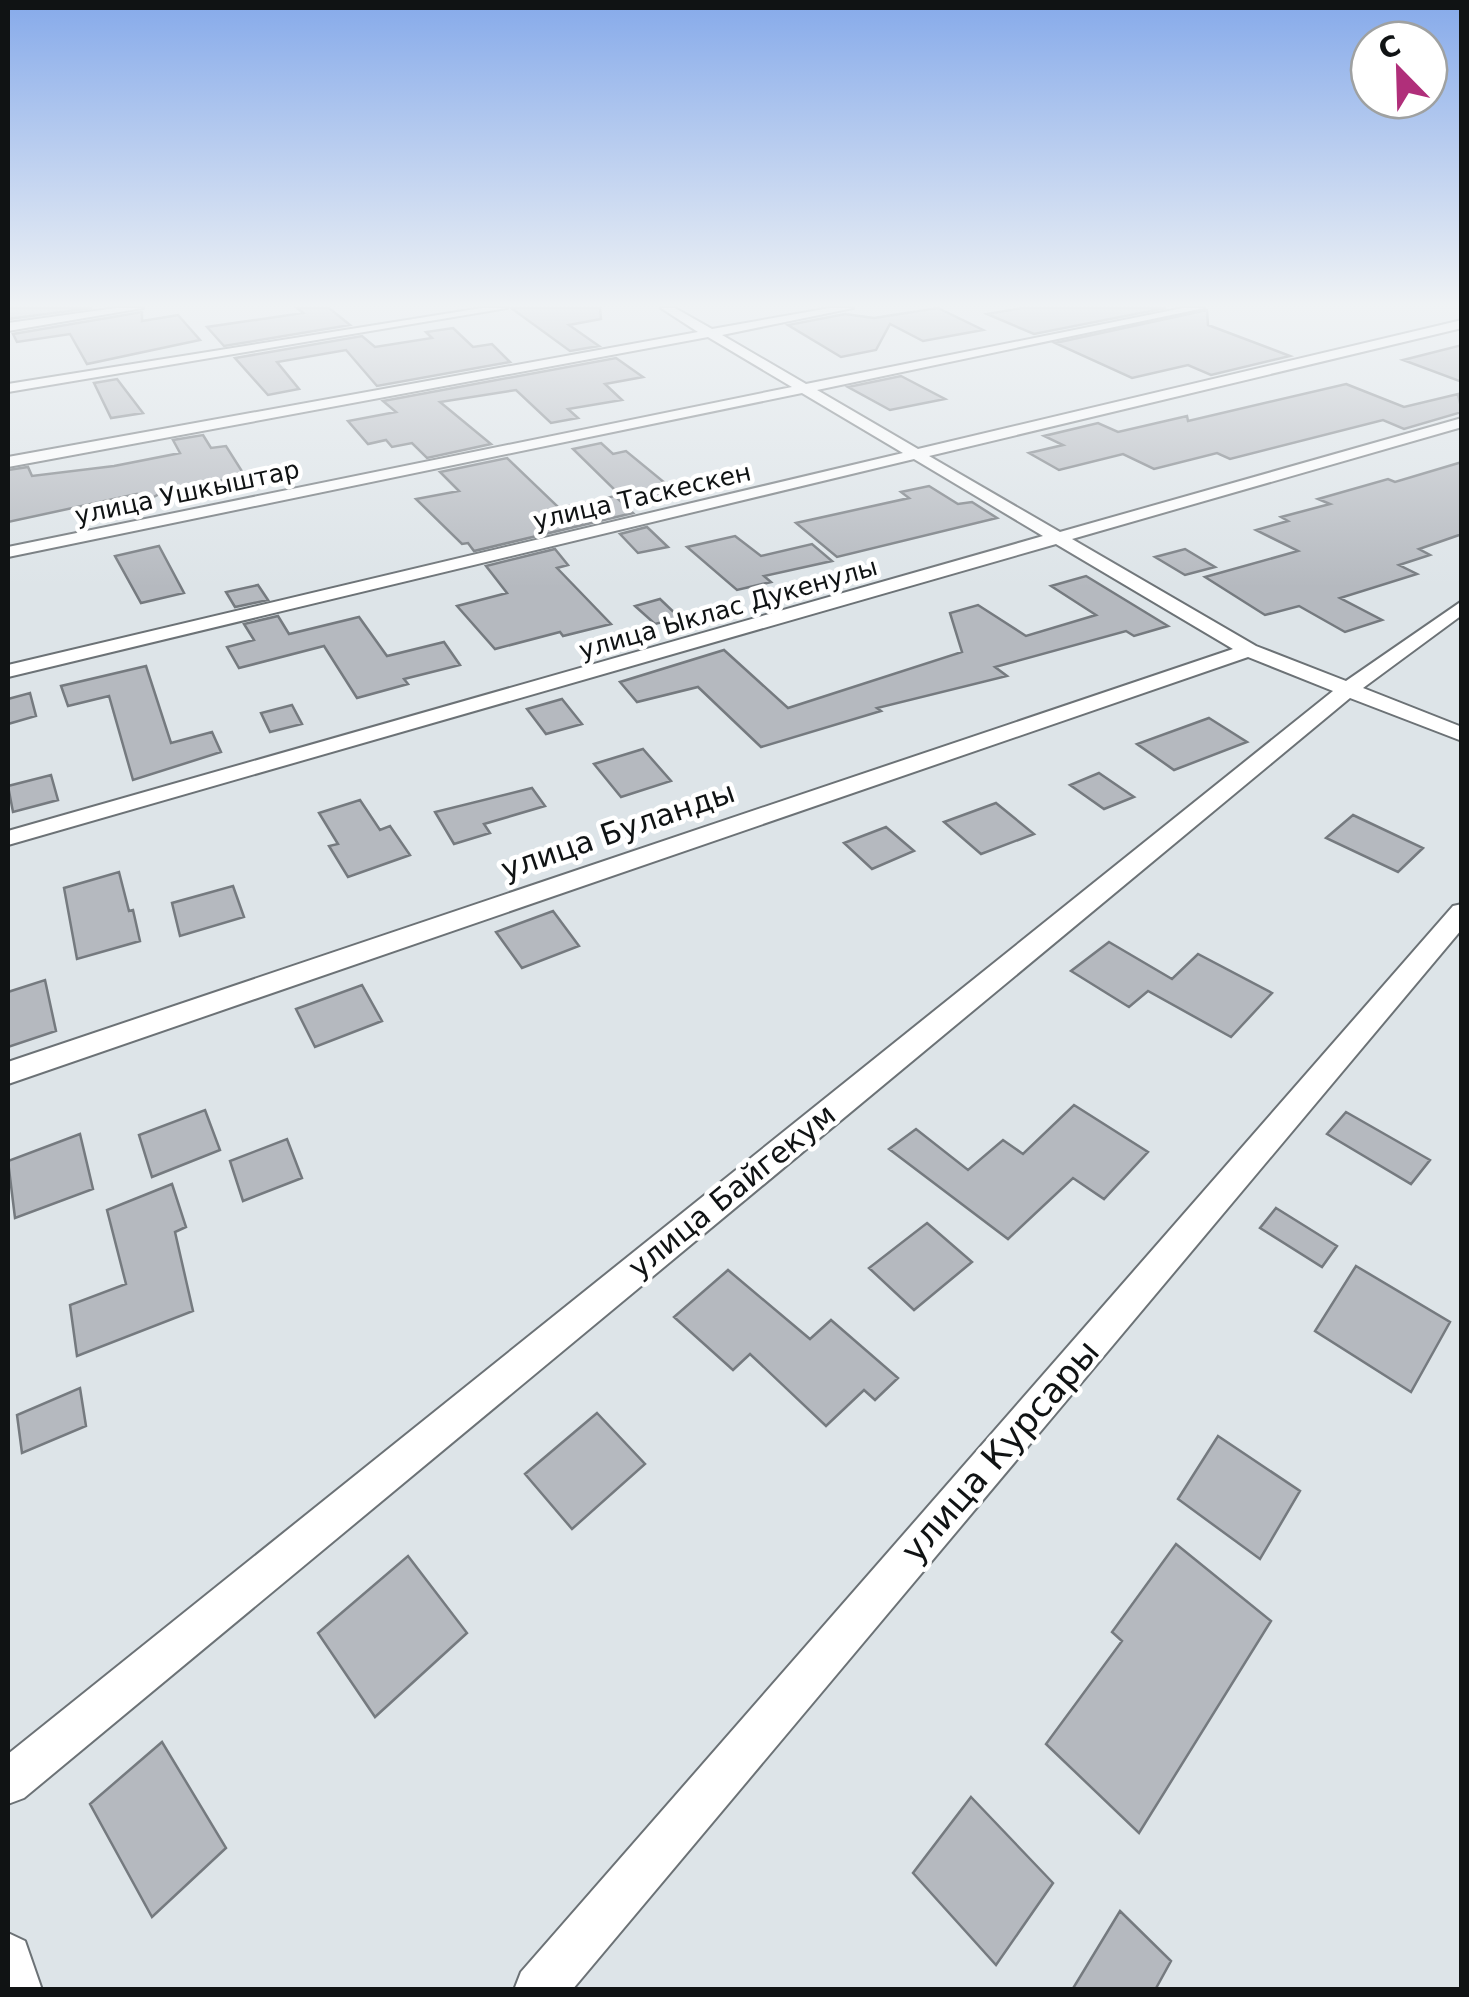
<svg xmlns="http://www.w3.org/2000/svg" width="1469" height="1997" font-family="'DejaVu Sans',sans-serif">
<rect width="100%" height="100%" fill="#dde4e8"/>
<!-- building -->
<path fill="#b5b9bf" stroke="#757a7f" stroke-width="2.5" d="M8 308H92L8 319Z
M297 308H329L350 325 224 346 207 327 303 313Z
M511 308H600L601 319 569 325 599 346 570 351Z
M938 308 983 330 923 341 890 324 876 350 841 357 788 325 845 314 874 318Z
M1022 308H1166L1034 334 987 314Z
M1207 310 1208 325 1290 356 1211 375 1188 365 1132 378 1055 343Z
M142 312V321L178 315 200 340 87 364 70 334 17 342 13 334Z
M453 328 473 347 492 344 510 362 377 386 346 350 277 362 299 389 268 395 235 358 362 336 375 347 432 338 426 332Z
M1462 345V382L1403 360Z
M616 358 643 377 605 384 622 400 568 409 578 418 551 423 516 390 440 402 491 444 427 458 412 443 392 447 386 440 368 444 348 421 396 412 383 401Z
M901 376 945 399 890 410 848 387Z
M117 379 143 413 111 418 94 383Z
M1346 384 1404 407 1458 394 1462 412 1404 429 1383 420 1230 459 1217 453 1154 469 1123 454 1059 470 1029 453 1063 445 1044 436 1098 423 1118 432 1187 416 1188 421Z
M203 435 211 448 226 446 245 476 167 490 142 503 137 494 8 522V470L28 467 32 476 114 466 180 453 173 440Z
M601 443 613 454 626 451 676 492 628 503 573 449Z
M507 458 559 508 615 496 633 513 474 551 468 543 462 544 416 499 459 491 440 472Z
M1462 462V534L1419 549 1430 555 1399 565 1417 574 1340 598 1382 620 1345 632 1299 606 1265 615 1205 577 1298 551 1256 530 1288 521 1281 517 1330 504 1318 499 1388 479 1395 482Z
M929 486 958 504 972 502 997 518 837 557 796 523 909 498 901 492Z
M647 527 668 547 638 553 620 534Z
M735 536 761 556 812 544 832 561 764 576 771 582 737 590 687 547Z
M159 546 184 593 141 603 115 556Z
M555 549 568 565 557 568 611 624 563 636 560 632 495 649 457 606 507 593 486 566Z
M1185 549 1215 567 1185 575 1155 557Z
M1086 576 1168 626 1134 636 1126 631 995 667 1007 676 877 708 881 711 761 747 698 687 637 702 620 682 724 650 788 708 962 652 950 613 978 605 1026 636 1096 615 1051 586Z
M258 585 268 600 235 607 226 592Z
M660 599 680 618 655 624 635 606Z
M278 616 289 634 359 617 387 656 444 642 460 665 404 679 408 684 357 698 324 646 239 668 227 647 254 640 244 624Z
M146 666 171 743 212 732 221 752 133 780 109 696 68 706 61 686Z
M30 693 36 716 8 724V699Z
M562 699 582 724 546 734 527 709Z
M292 705 302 724 270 732 261 713Z
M1209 718 1247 742 1174 770 1137 744Z
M643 749 671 781 621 797 594 764Z
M1099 773 1134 797 1104 809 1070 785Z
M51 775 58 800 13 812 8 786Z
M532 788 545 806 484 824 490 833 454 844 435 812Z
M360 800 380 830 390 826 410 855 348 877 329 846 338 844 319 813Z
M996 803 1034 834 981 854 944 822Z
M1353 815 1423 848 1398 872 1326 838Z
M886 827 914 851 872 869 844 843Z
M119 872 129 911 133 910 140 941 77 959 64 888Z
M233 886 244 917 180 936 172 903Z
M553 911 579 946 522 968 496 932Z
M1109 942 1172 979 1198 954 1272 993 1231 1037 1148 991 1129 1007 1071 971Z
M45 980 56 1031 8 1047V992Z
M362 985 382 1021 315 1047 296 1009Z
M1074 1105 1148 1152 1104 1199 1073 1178 1008 1239 889 1149 916 1129 968 1170 1003 1140 1023 1154Z
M205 1110 220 1150 152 1177 139 1135Z
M1346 1112 1430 1160 1411 1184 1327 1134Z
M80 1134 93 1189 15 1218 8 1161Z
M287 1139 302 1178 243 1201 230 1161Z
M172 1184 186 1227 175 1232 193 1311 77 1356 70 1305 126 1284 107 1210Z
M1276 1208 1337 1246 1322 1267 1260 1228Z
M927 1223 972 1262 914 1310 869 1268Z
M1356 1266 1450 1322 1411 1392 1315 1331Z
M728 1270 810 1339 831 1320 898 1378 875 1400 864 1390 826 1426 750 1354 733 1370 674 1317Z
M80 1388 86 1426 22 1453 17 1415Z
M597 1413 645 1464 572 1529 525 1474Z
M1218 1436 1300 1491 1260 1559 1178 1499Z
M1176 1544 1271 1621 1139 1833 1046 1744 1122 1641 1112 1632Z
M408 1556 467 1633 375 1717 318 1633Z
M162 1742 226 1848 152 1917 90 1804Z
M971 1797 1053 1883 996 1965 913 1873Z
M1120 1911 1171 1961 1155 1990H1072Z"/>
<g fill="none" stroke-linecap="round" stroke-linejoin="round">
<defs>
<path id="minor" d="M116 308H143L8 331V323Z
M482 308H507L8 392V384Z
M661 308H675L712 329 830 308H853L722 335 806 384 1183 308H1204L817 390 918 449 1462 320V328L929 456 1060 532 1462 418V427L1072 539 1256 646 1346 681 1462 601V615L1363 688 1462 727V741L1350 698 24 1798 8 1804V1754L1333 691 1248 657 8 1084V1062L1233 649 1056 544 8 845V831L1043 536 914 459 8 677V665L903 453 802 393 8 557V547L792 387 708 337 8 467V457L698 332Z
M1462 904V929L572 1990H514L521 1972 1453 906Z
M8 1933 25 1941 42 1990H8Z"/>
</defs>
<!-- minor casing -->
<use href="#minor" stroke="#6c7276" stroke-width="4"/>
<!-- minor -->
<use href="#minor" fill="#fff" fill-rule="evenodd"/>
</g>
<!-- sky -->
<linearGradient id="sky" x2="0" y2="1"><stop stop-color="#86aaea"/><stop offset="0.52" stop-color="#f0f3f5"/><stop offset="1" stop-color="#f0f3f5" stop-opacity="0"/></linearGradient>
<rect width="1469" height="587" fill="url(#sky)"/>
<g text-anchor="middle" stroke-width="9" stroke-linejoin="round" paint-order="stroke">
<!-- far-street labels -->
<g font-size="25" fill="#101314" stroke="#fff">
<text transform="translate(187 492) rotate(-12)" y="9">улица Ушкыштар</text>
<text transform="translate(642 496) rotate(-13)" y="9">улица Таскескен</text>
<text transform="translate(728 608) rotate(-16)" y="9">улица Ыклас Дукенулы</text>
</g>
<!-- street labels -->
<g font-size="30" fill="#101314" stroke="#fff">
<text transform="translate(618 831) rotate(-19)" y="10">улица Буланды</text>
<text transform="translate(732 1191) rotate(-39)" y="10">улица Байгекум</text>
</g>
<!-- near-street labels -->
<g font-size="35" fill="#101314" stroke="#fff">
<text transform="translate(1000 1451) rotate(-49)" y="12">улица Курсары</text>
</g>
</g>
<!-- border -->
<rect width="1469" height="1997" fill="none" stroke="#101314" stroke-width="20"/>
<!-- north arrow -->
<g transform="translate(1399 70) rotate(337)"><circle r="48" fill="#ffffff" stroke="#9fa1a1" stroke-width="2.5"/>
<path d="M0-8L18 38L0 25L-18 38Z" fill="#b02f7a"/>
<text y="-15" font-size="28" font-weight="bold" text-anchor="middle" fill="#101314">С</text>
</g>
</svg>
